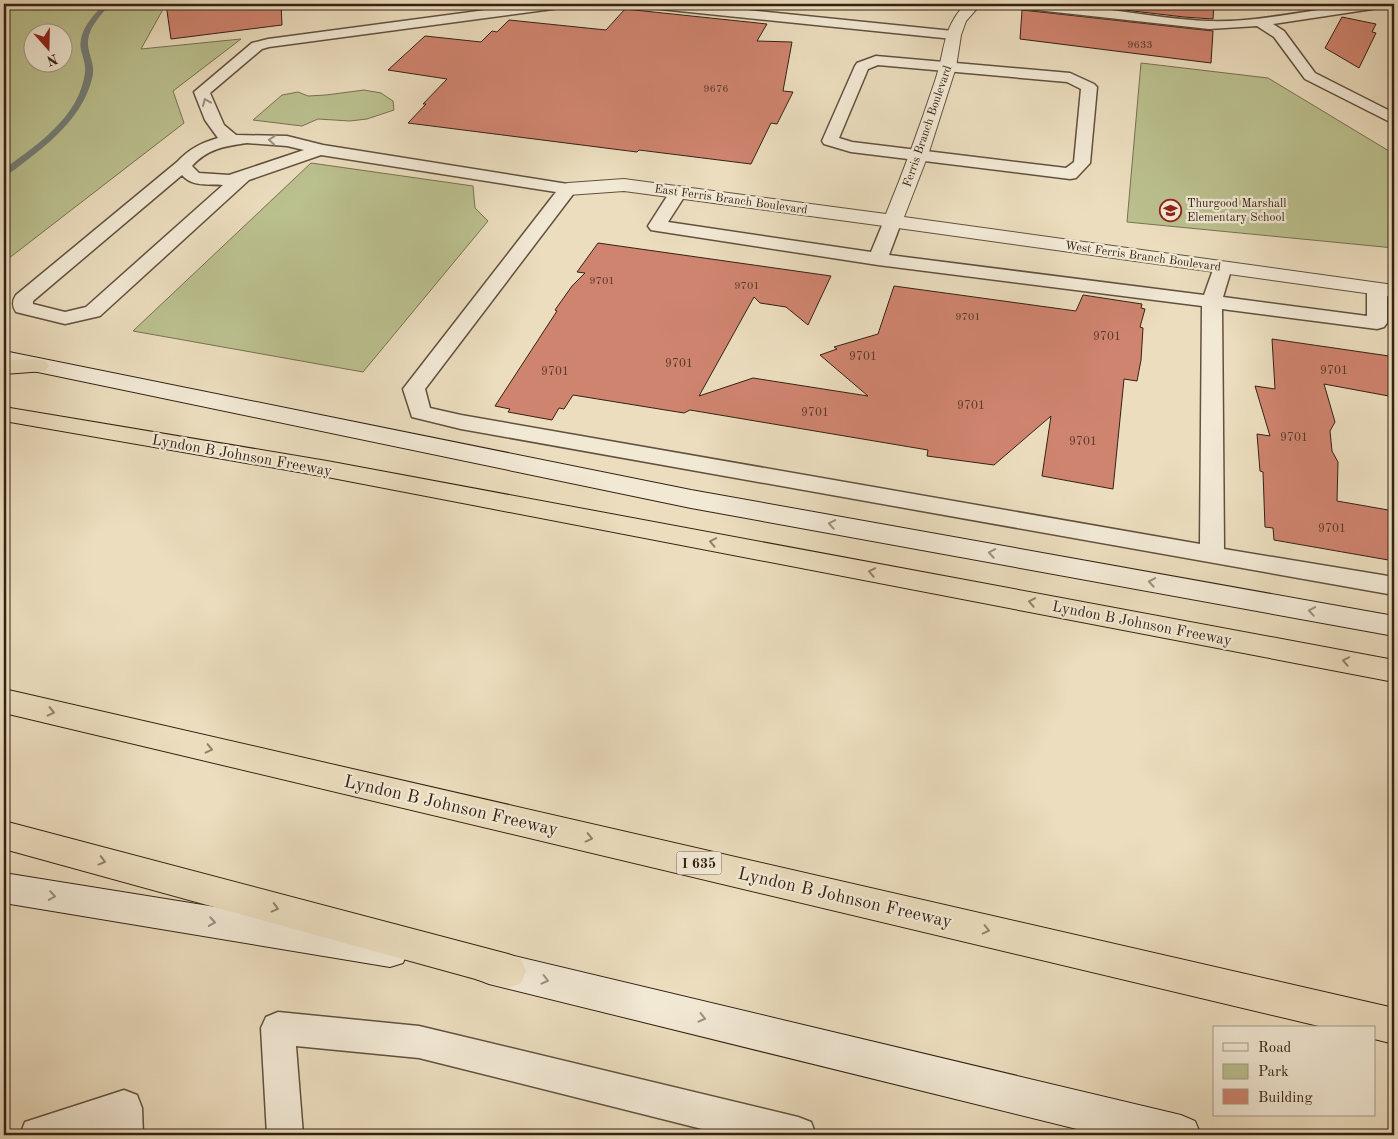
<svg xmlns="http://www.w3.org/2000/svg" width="1398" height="1139" font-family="'Old Standard TT',serif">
<rect width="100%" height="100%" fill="#ebddbe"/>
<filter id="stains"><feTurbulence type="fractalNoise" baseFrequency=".004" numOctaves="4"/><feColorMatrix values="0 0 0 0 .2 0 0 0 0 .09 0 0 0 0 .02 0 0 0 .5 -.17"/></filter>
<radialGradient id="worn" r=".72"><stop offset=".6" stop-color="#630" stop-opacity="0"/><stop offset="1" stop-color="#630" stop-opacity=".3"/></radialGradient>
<!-- green -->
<path fill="#bbc08f" stroke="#787151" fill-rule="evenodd" d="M6 4H166L141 49 241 39 173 91 184 123 4 262V5ZM32 32H62V62H32Z
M1141 63 1268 78 1394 154V248L1127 222Z
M364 90 381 93 393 101 394 110 367 119 350 121 318 119 302 126 253 120 282 95 298 92 308 96 326 95Z
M311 163 473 186 475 208 488 221 363 372 133 331Z"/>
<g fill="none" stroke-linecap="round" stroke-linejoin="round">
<!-- stream -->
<path fill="#737d78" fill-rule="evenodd" d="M104 4H110C99 18 84 31 89 51 91 59 94 66 93 74 86 112 55 139 26 161 19 166 12 173 4 175V169C37 145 79 117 85 73 86 65 83 58 81 50 78 31 92 17 104 4Z"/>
</g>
<!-- building -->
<path fill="#cf846f" stroke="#342213" d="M166 4H281L282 25 171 39Z
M1073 4H1214L1213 19 1184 17Z
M625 9 767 24 757 41 792 42 783 91 793 92 777 124 771 123 751 164 639 150 637 152 408 123 426 104H423L447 79 388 70 425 36 481 42 492 31 497 32 509 20 606 30Z
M1022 10 1213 31 1211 63 1020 39Z
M1342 17 1376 24 1372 32 1376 33 1359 68 1325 48Z
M598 243 831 276 808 325 786 307 760 303 754 297 699 396 753 378 868 396 820 355 837 349 834 347 878 334 894 286 1076 311 1083 295 1142 304 1141 308 1145 309 1140 327 1143 328 1141 360 1137 381 1124 379 1113 489 1042 476 1051 416 994 465 927 456 928 450 690 410 684 413 573 395 564 409 559 408 552 420 508 412 510 409 495 406 557 311 555 310 572 286 585 273 577 272Z
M1272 339 1389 356 1390 362H1394V397L1324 384 1335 422 1330 431 1332 451 1338 462 1337 501 1394 511V561L1274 540 1273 528 1265 527 1263 472 1260 471 1257 434 1270 436 1255 386 1275 389Z"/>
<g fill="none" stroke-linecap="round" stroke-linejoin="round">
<defs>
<path id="lane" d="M531 4H567L560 8 269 47 262 49 210 93 224 125 236 135 287 136 323 145 574 185 577 189 574 193 425 389 430 408 461 415 1200 544 1202 306 878 265 657 231 651 230 648 226 673 187H685L688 191 668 222 871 252 883 223 886 219H898L901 223 889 255 1204 295 1214 267 1216 263H1230L1232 267 1223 297 1367 316V289L1370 285H1384L1387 289V323L1384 327 1377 329 1222 309 1224 549 1394 577V595L461 429 412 417 403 389 556 192 321 155 249 180 100 316 65 324 16 312C12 306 12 301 16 295L177 162C189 149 201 143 218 138L205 120 194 92 252 43 268 39ZM247 143 287 146 304 150 229 175 199 173 192 166C207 149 225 146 247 143ZM182 175C192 187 209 184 223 185L86 307 65 312 33 304V301Z
M643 4H688L953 31 960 35 953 39 650 8Z
M1012 4C1078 0 1143 18 1208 21 1268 23 1326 4 1386 4L1379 8 1273 24 1284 31 1315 73 1394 113V124L1305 79 1274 37 1257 26 1209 29 1019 8Z
M876 56 1070 73 1094 84 1097 87 1090 163 1076 178 1070 179 851 152 824 144 822 141 855 66 857 63ZM878 65 1067 82 1081 89 1074 162 1066 168 852 142 839 138 868 69Z
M278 1012 419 1026 798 1117 811 1122 816 1135H726L419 1058 296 1046 303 1135H267L261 1028 266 1017Z
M124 1090 137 1095 142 1108 143 1135H107V1131L94 1135H20L25 1122Z"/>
<path id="street" d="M965 4H981L966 21 961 35 956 67 928 155 904 217 1394 285V297L898 228 892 229 884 226 624 191 568 195 561 193 558 189 561 185 568 183 624 179 886 214C904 170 920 126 935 81 946 49 941 31 965 4Z"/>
<path id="secondary" d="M4 351 691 490 1394 616V636L691 508 4 365Z
M4 873 390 935 403 939 408 951 403 963 390 967 4 903Z
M489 950 1181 1115 1195 1121 1201 1135H1101L489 984 476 979 471 967 476 955Z"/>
<path id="highway" d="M37 359 45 361 49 366 45 371 4 374V360Z
M4 407 327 461 1394 660V682L327 477 4 421Z
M4 689 1394 1008V1044L1374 1039V1028H1327L4 713Z
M4 821 508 954 521 959 526 971 521 983 508 988 4 849Z"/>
</defs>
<!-- lane casing -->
<use href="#lane" stroke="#62513e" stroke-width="3"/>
<!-- street casing -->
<use href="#street" stroke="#62513e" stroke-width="2"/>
<!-- secondary casing -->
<use href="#secondary" stroke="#342213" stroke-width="2"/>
<!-- highway casing -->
<use href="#highway" stroke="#342213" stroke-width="2"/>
<!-- lane -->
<use href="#lane" fill="#f2e9d5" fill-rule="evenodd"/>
<!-- street -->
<use href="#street" fill="#f2e9d5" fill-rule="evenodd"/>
<!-- secondary -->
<use href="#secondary" fill="#f2e9d5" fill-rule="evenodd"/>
<!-- highway -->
<use href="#highway" fill="#ebddbe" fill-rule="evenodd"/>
</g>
<!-- one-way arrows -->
<defs><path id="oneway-chevron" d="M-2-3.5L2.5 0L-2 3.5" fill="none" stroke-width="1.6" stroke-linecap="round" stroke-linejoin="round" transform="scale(1.25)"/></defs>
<g stroke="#9c8f7e">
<use href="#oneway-chevron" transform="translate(206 102) rotate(-113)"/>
<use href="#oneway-chevron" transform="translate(272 140) rotate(-175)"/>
<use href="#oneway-chevron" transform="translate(832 524) rotate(-170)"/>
<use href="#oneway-chevron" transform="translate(992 553) rotate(-170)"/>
<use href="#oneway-chevron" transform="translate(1152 582) rotate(-170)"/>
<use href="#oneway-chevron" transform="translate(1312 611) rotate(-170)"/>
<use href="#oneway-chevron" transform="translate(52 896) rotate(9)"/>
<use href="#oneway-chevron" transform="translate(212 922) rotate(9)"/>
<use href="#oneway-chevron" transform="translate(545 980) rotate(14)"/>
<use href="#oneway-chevron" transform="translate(702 1018) rotate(14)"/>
</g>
<g stroke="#908068">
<use href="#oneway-chevron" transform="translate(713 542) rotate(-169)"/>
<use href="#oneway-chevron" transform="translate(872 572) rotate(-169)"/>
<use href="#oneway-chevron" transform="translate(1032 602) rotate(-169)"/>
<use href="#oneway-chevron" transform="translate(1346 661) rotate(-169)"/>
<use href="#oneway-chevron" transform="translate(51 712) rotate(13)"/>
<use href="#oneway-chevron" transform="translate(209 749) rotate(13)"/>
<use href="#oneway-chevron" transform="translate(589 838) rotate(13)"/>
<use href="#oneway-chevron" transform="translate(102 861) rotate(15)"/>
<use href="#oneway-chevron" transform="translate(275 908) rotate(15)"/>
<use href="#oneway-chevron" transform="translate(986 930) rotate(13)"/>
</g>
<!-- icons -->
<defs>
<symbol id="school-ring" viewBox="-11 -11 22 22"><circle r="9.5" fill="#f2e9d5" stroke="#8f2418" stroke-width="1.5"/><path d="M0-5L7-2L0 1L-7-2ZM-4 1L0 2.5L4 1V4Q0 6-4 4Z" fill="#8f2418"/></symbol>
</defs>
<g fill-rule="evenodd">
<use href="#school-ring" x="1158" y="198" width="25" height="25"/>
</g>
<g text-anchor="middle" stroke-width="4.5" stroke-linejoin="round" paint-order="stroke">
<!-- far-number labels -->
<g font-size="11" fill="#5b3a2a">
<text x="1140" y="48">9633</text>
<text x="716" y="92">9676</text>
<text x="602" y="284">9701</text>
<text x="747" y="289">9701</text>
<text x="968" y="320">9701</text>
</g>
<!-- far-street labels -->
<g font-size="12" fill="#342213" stroke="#f2e9d5">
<text transform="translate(927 126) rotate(-71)" y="4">Ferris Branch Boulevard</text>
<text transform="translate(731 199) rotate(8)" y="4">East Ferris Branch Boulevard</text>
<text transform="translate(1143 256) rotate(8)" y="4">West Ferris Branch Boulevard</text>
</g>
<!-- far-poi labels -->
<g font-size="12" fill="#342213" stroke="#f2e9d5" text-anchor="start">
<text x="1187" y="207">Thurgood Marshall<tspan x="1187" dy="14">Elementary School</tspan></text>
</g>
<!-- number labels -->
<g font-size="12" fill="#5b3a2a">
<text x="1107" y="340">9701</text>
<text x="863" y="360">9701</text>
<text x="679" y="367">9701</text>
<text x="1334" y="374">9701</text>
<text x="555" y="375">9701</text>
<text x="971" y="409">9701</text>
<text x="815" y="416">9701</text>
<text x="1294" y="441">9701</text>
<text x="1083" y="445">9701</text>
<text x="1332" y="532">9701</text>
</g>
<!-- shield labels -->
<rect fill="#f2e9d5" stroke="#6d5e4d" stroke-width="1" x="676.5" y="851.5" width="45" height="23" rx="4"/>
<g font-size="14" font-weight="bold" fill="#342213">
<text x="699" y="868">I 635</text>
</g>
<!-- street labels -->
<g font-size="15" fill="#342213" stroke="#f2e9d5">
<text transform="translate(242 455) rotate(10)" y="5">Lyndon B Johnson Freeway</text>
<text transform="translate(1142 623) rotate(11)" y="5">Lyndon B Johnson Freeway</text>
</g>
<!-- near-street labels -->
<g font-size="18" fill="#342213" stroke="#f2e9d5">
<text transform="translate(451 805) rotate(13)" y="6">Lyndon B Johnson Freeway</text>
<text transform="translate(845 897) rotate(13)" y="6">Lyndon B Johnson Freeway</text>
</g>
</g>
<!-- margin -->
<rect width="1398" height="1139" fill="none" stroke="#ebddbe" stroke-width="20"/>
<rect x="5" y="5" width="1388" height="1129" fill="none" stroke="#342213" stroke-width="2.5"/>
<rect x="10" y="10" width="1378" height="1119" fill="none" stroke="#342213"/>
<!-- legend -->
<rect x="1213" y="1026" width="162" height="90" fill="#f2e9d5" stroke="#a69987"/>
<rect x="1223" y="1043" width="25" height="8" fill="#f2e9d5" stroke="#a69987"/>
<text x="1258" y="1052" font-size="15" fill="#342213">Road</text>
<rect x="1223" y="1064" width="25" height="15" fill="#bbc08f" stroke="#a69987"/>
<text x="1258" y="1076" font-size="15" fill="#342213">Park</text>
<rect x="1223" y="1089" width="25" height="15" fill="#cf846f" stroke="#a69987"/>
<text x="1258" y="1102" font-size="15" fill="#342213">Building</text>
<!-- north arrow -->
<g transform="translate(48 48) rotate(160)"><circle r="24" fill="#f2e9d5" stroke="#a69987"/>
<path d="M0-4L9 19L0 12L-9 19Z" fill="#8f2418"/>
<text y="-8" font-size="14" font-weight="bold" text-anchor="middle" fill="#342213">N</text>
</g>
<rect width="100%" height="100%" filter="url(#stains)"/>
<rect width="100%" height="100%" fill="url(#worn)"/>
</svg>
